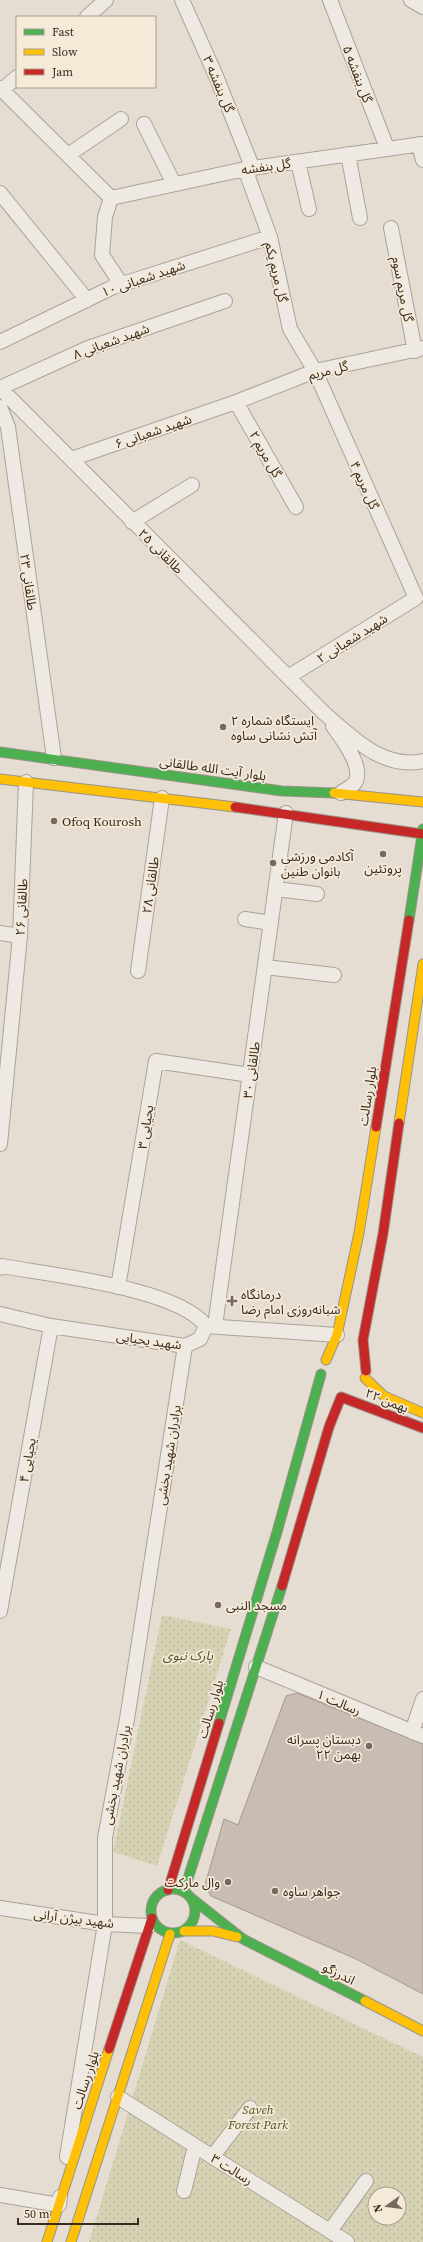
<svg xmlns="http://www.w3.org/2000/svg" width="423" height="2242" font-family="'Source Serif 4','Noto Sans Arabic',serif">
<defs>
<pattern id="green-dots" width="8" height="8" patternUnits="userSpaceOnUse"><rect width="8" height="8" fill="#d6d3b4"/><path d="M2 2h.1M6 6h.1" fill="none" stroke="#b8b59a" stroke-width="1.8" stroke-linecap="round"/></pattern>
</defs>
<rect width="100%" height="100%" fill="#e5ddd1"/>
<!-- green -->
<path fill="url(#green-dots)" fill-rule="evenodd" d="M162 1615 231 1629 157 1866 113 1852Z
M180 1940 423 2057V2242H89ZM375 2194H399V2218H375Z"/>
<!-- building -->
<path fill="#c9bcb2" stroke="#a69990" d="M297 1693 423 1744V1994L356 1959 211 1896 205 1885 224 1819 238 1825 286 1696Z"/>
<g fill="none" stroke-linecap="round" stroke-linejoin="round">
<defs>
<path id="street" d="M182 0 216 76 253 169
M330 0 387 148
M411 0 423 7
M87 17 106 0
M0 88 111 198
M2 90 17 77
M144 124 174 184
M419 144 423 160
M348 154 360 218
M68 155 121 119
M298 162 309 209
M245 169 270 237 290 329 315 371 416 598 288 677
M0 193 87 300
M111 198 245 169 423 144
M111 198 105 217 102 255 121 284
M391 228 415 351
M0 342 113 287 270 237
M0 388 324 713C352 737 383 770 423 761
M0 388 88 348 225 301
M236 402 296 507
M0 407 8 427 54 758
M71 459 236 402 315 371 423 348
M132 522 192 485
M333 726C342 739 366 769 354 784 351 787 345 790 341 793
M276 889 317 894
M245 919 271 923
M0 933 20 936
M265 967 334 975
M138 971 162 798
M0 1144 20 936 26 782
M0 1268 2 1266C50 1275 178 1288 206 1326
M118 1287 156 1061 250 1075
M0 1314 51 1326 185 1346 200 1339 206 1326 337 1335
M215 1326 286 813
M0 1611 51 1326
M256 1667 423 1736
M412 1732 423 1699
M0 1908 105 1924 149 1926
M118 2097 347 2242
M67 2157 105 1924V1838L127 1719 185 1346
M212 2157 250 2108
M184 2191 195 2146
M0 2195 59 2205 60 2197
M330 2231 366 2181"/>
<path id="fast" d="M0 752 282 791 334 793
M409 920 423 829
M219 1723 277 1532 321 1374
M151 1911a22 22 0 1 1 44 0a22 22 0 1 1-44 0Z
M184 1891 282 1586
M190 1897 243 1939 365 2001"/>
<path id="slow" d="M0 779 235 807
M334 793 423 802
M399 1123 423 964
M326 1360 337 1335 359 1233 376 1127
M365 1378 384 1396 423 1413
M184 1931H213L237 1937
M365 2001 423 2031
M47 2242 109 2049
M71 2242 170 1934"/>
<path id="jam" d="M235 807 423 834
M376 1127 409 920
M366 1371 363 1340 383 1234 399 1123
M282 1586 329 1427 341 1397 423 1428
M168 1890 219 1723
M109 2049 152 1918"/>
</defs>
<!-- street casing -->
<use href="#street" stroke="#aba399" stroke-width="16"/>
<!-- fast casing -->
<use href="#fast" stroke="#9a928a" stroke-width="11"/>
<!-- slow casing -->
<use href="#slow" stroke="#9a928a" stroke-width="11"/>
<!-- jam casing -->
<use href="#jam" stroke="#9a928a" stroke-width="11"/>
<!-- street -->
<use href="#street" stroke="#eee9e2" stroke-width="14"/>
<!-- fast -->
<use href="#fast" stroke="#4caf50" stroke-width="9"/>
<!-- slow -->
<use href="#slow" stroke="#ffc107" stroke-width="9"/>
<!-- jam -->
<use href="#jam" stroke="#c62828" stroke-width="9"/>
</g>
<!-- markers -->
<g fill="#76695f" stroke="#f5ead8" stroke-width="1.5">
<circle cx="223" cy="727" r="4"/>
<circle cx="54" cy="821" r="4"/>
<circle cx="383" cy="854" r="4"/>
<circle cx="273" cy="863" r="4"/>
<path d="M230 1295h4v4h4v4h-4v4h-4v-4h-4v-4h4z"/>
<circle cx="218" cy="1605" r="4"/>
<circle cx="369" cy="1746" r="4"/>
<circle cx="228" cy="1882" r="4"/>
<circle cx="275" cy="1891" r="4"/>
</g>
<g text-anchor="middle" stroke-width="3.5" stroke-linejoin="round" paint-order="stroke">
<!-- street labels -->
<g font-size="13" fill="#3a2b21" stroke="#f5ead8">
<text transform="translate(358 74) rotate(69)" y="5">گل بنفشه ۵</text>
<text transform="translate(219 84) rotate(67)" y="5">گل بنفشه ۳</text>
<text transform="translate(266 166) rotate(-8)" y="5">گل بنفشه</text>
<text transform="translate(277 272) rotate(77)" y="5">گل مریم یکم</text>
<text transform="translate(143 278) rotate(-19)" y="5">شهید شعبانی ۱۰</text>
<text transform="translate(403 289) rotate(79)" y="5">گل مریم سوم</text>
<text transform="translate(111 341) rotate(-20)" y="5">شهید شعبانی ۸</text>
<text transform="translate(328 370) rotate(-14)" y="5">گل مریم</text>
<text transform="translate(153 431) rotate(-19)" y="5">شهید شعبانی ۶</text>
<text transform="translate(266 454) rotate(60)" y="5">گل مریم ۲</text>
<text transform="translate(365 485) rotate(66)" y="5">گل مریم ۴</text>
<text transform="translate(161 551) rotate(45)" y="5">طالقانی ۲۵</text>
<text transform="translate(29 582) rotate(82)" y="5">طالقانی ۲۳</text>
<text transform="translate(352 638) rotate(-32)" y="5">شهید شعبانی ۲</text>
<text transform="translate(213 768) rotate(8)" y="5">بلوار آیت الله طالقانی</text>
<text transform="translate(150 885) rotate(-82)" y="5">طالقانی ۲۸</text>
<text transform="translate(21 907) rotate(-87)" y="5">طالقانی ۲۶</text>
<text transform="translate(251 1070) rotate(-82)" y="5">طالقانی ۳۰</text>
<text transform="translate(367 1096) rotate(-81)" y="5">بلوار رسالت</text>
<text transform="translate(145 1127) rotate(-81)" y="5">یحیایی ۳</text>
<text transform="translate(149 1340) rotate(8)" y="5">شهید یحیایی</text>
<text transform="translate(387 1400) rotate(21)" y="5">۲۲ بهمن</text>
<text transform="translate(168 1455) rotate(-81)" y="5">برادران شهید بخشی</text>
<text transform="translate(27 1460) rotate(-80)" y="5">یحیایی ۴</text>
<text transform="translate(339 1702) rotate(23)" y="5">رسالت ۱</text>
<text transform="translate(210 1709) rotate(-73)" y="5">بلوار رسالت</text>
<text transform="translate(116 1775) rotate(-79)" y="5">برادران شهید بخشی</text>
<text transform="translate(74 1918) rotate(7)" y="5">شهید بیژن آرانی</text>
<text transform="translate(339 1973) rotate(27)" y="5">اندرزگو</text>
<text transform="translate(85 2080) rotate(-72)" y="5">بلوار رسالت</text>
<text transform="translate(232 2169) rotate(32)" y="5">رسالت ۳</text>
</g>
<!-- poi labels -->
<g font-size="13" fill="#3a2b21" stroke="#f5ead8" text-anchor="start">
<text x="231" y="725">ایستگاه شماره ۲<tspan x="231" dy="15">آتش نشانی ساوه</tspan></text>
<text x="62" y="826">Ofoq Kourosh</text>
<text x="281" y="861">آکادمی ورزشی<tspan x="281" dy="15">بانوان طنین</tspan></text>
<text x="383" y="873" text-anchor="middle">پروتئین</text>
<text x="241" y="1299">درمانگاه<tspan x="241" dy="15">شبانه‌روزی امام رضا</tspan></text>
<text x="226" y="1610">مسجد النبی</text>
<text x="361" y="1744" text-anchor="end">دبستان پسرانه<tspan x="361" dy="15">۲۲ بهمن</tspan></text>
<text x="220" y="1887" text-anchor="end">وال مارکت</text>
<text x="283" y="1896">جواهر ساوه</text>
</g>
<!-- park labels -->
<g font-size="13" font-style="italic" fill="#4e5529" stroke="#f5ead8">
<text x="188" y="1660">پارک نبوی</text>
<text x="258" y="2114">Saveh<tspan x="258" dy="15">Forest Park</tspan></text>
</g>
</g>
<!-- legend -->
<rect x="16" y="16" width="140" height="72" fill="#f5ead8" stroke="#aa9e8f"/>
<rect x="24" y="29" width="20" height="6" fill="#4caf50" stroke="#aa9e8f"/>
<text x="52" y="36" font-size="12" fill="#3a2b21">Fast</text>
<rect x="24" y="49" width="20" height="6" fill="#ffc107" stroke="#aa9e8f"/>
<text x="52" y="56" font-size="12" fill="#3a2b21">Slow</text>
<rect x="24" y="69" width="20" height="6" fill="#c62828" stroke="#aa9e8f"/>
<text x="52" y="76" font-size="12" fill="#3a2b21">Jam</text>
<!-- north arrow -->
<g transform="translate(387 2206) rotate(256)"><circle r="19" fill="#f5ead8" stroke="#aa9e8f"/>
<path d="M0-3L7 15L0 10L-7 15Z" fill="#76695f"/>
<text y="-6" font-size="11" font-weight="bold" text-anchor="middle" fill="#3a2b21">N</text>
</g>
<!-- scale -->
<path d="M18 2218v6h120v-6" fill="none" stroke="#3a2b21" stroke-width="2"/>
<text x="24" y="2218" font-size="12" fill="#3a2b21" stroke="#f5ead8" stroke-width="3" paint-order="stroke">50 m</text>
</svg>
